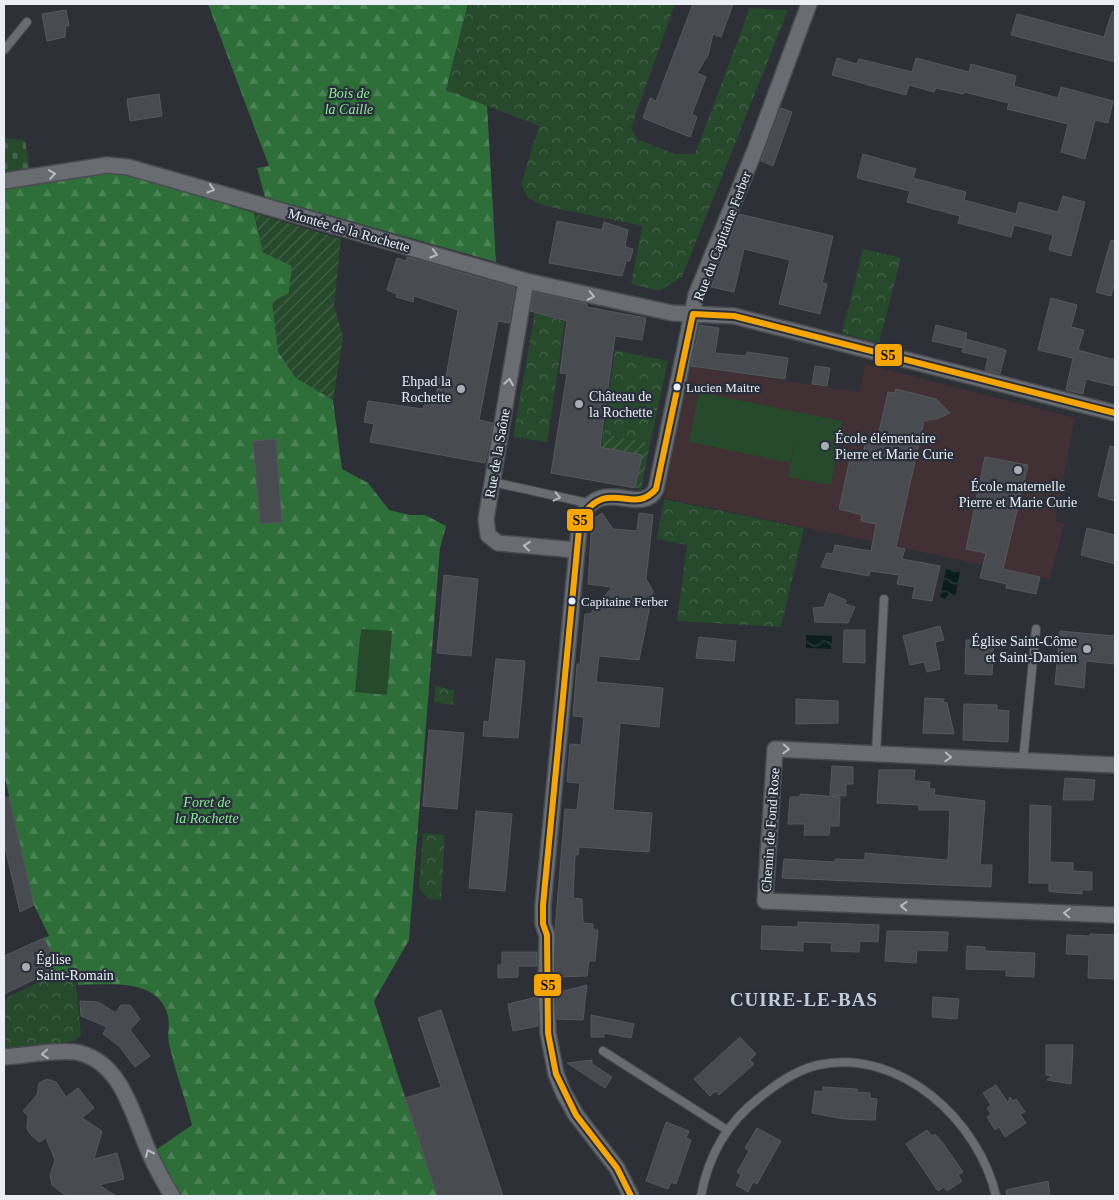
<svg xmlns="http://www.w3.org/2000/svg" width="1119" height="1200" font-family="'Times New Roman',serif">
<defs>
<pattern id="forest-firs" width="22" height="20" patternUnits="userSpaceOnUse" patternTransform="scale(1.25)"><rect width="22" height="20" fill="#2d6e39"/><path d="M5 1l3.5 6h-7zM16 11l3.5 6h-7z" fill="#4c8356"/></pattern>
<pattern id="cemetery-stones" width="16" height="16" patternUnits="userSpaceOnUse" patternTransform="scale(1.25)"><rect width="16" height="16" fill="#27492c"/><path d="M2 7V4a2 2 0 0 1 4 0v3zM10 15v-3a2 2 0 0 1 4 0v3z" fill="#46644b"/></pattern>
<pattern id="park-crowns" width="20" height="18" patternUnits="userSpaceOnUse" patternTransform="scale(1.25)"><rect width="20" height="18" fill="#27492c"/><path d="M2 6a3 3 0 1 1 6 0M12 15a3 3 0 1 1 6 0" fill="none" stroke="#46644b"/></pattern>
<pattern id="garden-furrows" width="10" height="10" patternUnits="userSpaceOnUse" patternTransform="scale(1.25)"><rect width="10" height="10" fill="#27492c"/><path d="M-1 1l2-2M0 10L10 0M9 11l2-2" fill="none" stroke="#46644b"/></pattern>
<pattern id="water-waves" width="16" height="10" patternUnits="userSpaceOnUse" patternTransform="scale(1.25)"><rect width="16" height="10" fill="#0b1d1e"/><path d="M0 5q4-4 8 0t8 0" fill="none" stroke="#2f3e3f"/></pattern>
</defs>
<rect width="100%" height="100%" fill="#2d3036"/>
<!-- education -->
<path fill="#413034" d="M865 364 1075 418 1055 521 1064 524 1050 579 664 498 691 366 860 392Z"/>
<!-- forest -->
<path fill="url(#forest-firs)" d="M208 4H468L446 90 487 105 496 262 265 197 257 168 269 166Z
M105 172 140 177 254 213 263 252 292 266 289 293 295 377 333 400 342 469 368 483 389 510 410 515H425L446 526 440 548 409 940 374 1001 437 1196H179L153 1152 192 1125C185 1098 175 1071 169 1043 167 1035 170 1025 168 1016 158 977 108 985 78 985L77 973 51 975 45 961 54 957 44 938 49 936 34 905 4 774V188Z"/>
<!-- cemetery -->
<path fill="url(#cemetery-stones)" d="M4 138 25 140 30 170 4 174Z"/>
<!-- park -->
<path fill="url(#park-crowns)" d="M468 4H675L631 128 637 139 675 154H695L750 8 788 10 682 277 659 291 631 284 642 226 545 206 528 198 521 184 539 126 446 90Z
M863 249 901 258 879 343 842 333Z
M535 312 565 322 547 442 513 437Z
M615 350 668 361 650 443 603 434Z
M664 499 804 528 781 627 677 621 687 545 657 539Z
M435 686 454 690 453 705 434 702Z
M423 833 445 835 441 900 428 899 419 888Z
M75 974 81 1035 75 1041 4 1048V999L51 976Z"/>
<!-- garden -->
<path fill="url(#garden-furrows)" d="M254 213 341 239 334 305 343 337 333 400 295 377 278 352 272 302 289 293 292 266 263 252Z
M603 434 650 443 641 489 635 488 642 455 601 447Z"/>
<!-- pitch -->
<path fill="#27492c" d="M699 392 843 421 831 485 788 477 795 441 790 463 689 442Z
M361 629 392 631 387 695 355 692Z"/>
<!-- water -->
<path fill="url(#water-waves)" d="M946 569 960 572 955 596 948 594 945 599 940 597Z
M806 635 832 636 831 649 806 648Z"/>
<!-- building -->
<path fill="#484c51" stroke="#55585c" d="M693 4H733L721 37 713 34 708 55 697 73 706 77 692 114 697 117 690 137 643 118 650 98 656 101Z
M66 10 69 26H66L65 37 47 41 42 14Z
M1112 12H1115V62L1011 35 1017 14 1104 37Z
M837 58 857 64 859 59 912 72 916 58 969 72 971 64 1016 76 1014 86 1058 98 1061 87 1113 101 1108 123 1095 120 1085 159 1061 152 1068 124 1007 109 1009 103 964 92 963 94 936 88 934 92 909 85 906 95 832 75Z
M159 94 162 116 130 121 127 99Z
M781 108 792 112 773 166 761 161Z
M863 154 916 169 913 178 966 192 964 200 1016 214 1019 202 1058 212 1063 196 1085 202 1071 256 1049 250 1053 235 1014 225 1011 237 958 223 960 216 907 202 910 191 857 178Z
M739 214 833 236 822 283 827 284 820 314 779 304 790 260 744 249 734 292 711 287Z
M557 221 602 230 604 222 628 230 625 247 633 249 630 261H626L622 276 549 263Z
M1111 240 1115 241V282L1111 296 1096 292Z
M407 257 515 288 509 323 498 321 479 420 493 423 485 463 370 442 374 424 364 422 368 401 423 409 425 403 434 405 440 376 446 377 458 310 414 296 413 302 396 297 397 294 387 290 397 258 406 261Z
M534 292 587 304V307L646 318 642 340 615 336 600 447 642 455 635 488 551 473 567 374 560 373 567 321 530 311Z
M1051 298 1077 305 1071 327 1084 330 1078 350 1115 360V386L1086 379 1083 394 1066 390 1073 358 1038 350Z
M700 325 719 328 715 353 746 356 747 352 788 358 785 379 691 366Z
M936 325 967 333 963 348 932 341Z
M966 339 1006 350 1000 374 985 370 988 358 962 352Z
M815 366 830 368 827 386 812 384Z
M896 389 936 399 950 413 939 418 924 421 896 547 905 549 902 559 940 566 932 601 912 598 915 587 897 584 899 575 870 571 869 576 821 567 827 553 833 554 835 545 871 551 876 524 861 521 862 515 839 509 850 458H855L856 455 863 456 866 439 877 441 888 392 895 393Z
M276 439 282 522 260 524 253 441Z
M1110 446 1115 447V501L1098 496Z
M985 457 1028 465 1003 569 1040 577 1036 594 1006 588 1007 584 980 578 986 553 966 549Z
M602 513 613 529 637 531 639 513 653 515 646 579 653 591 639 660 599 656 596 682 663 688 659 727 620 723 613 810 652 813 649 852 579 847 578 855H575L573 898 582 899 583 923 593 924V930H598L595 961H589L587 976 556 977 555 931 565 809 577 810 580 783 567 782 570 744 581 745 584 717 573 716 577 664H580L585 614H590L612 587 588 584 592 520Z
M1087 528 1115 535V564L1081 555Z
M444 575 478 579 471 656 437 653Z
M829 593 846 600 845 604 855 607 848 623 815 622 813 608 824 607Z
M940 626 944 640 935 642 940 669 927 672 924 662 910 665 903 636Z
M844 630H865V663L843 662Z
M1060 631 1115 636V664L1086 661 1084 688 1055 684Z
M699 637 736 641 734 661 696 658Z
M966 640H994L992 675 965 674Z
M496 659 525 661 518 738 483 736 484 721 489 722Z
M925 698 944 699 943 702 947 703 954 734 923 733Z
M796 699 838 701V723L796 724Z
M964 704 997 705V710L1009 711 1008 742 963 740Z
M429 730 464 733 457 809 423 806Z
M832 766 853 767V784H846V796L830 795Z
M879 770H915L914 781 930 782 929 789H935L934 795 985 801 980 865H992L991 887 782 878 784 859 835 862V859L865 860V853L948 860 950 810H919V805L877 803Z
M1065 778 1095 780 1093 800H1063Z
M800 794 840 797 839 826H830L829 835H804L805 824H788L790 797H800Z
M9 797 34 905 20 912 4 843V798Z
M1030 805 1051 806 1050 862 1073 863V871L1092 872V890H1082V894L1054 892 1049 891V883H1029Z
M476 811 512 814 505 891 469 888Z
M798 922 879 925 878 942 860 941 859 952 831 951 832 943 803 942V951L761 949 762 926 798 927Z
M887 931 948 932 947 951 917 950 916 963 885 961Z
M1090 934 1115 935V979L1088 978 1089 955 1066 954 1067 935 1090 936Z
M44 938 54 957 45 961 50 972 4 994V956Z
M967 946 985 947V951L1035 953 1034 977 1006 976V970L966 969Z
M502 952H537V966H518V977L498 978V965H502Z
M587 985 583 1020 557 1019 556 993Z
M537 997 538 1026 513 1031 508 1004Z
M933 997 959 999 957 1019 932 1017Z
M80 1001 98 1002 116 1013 121 1005H130L140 1019 130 1030 150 1056 135 1067 119 1046 103 1034 107 1027 81 1016Z
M441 1010 503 1196H437L405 1098 441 1087 418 1018Z
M591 1015 634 1024 631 1038 604 1033V1037H591Z
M740 1037 756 1054 750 1060 754 1064 719 1095 716 1091 710 1096 694 1079Z
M1046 1045H1073L1071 1084 1047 1080 1052 1076 1046 1075Z
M592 1060V1064L612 1077 605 1088 567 1063Z
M47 1079 56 1082 66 1097 78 1088 94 1108 82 1118 102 1131 94 1159 117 1153 124 1179 99 1185 116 1196H66L52 1185 50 1176 55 1160 46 1138 39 1142 31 1135 27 1129 28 1116 23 1111 37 1095 39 1083Z
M996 1085 1008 1103 1010 1097 1013 1101 1016 1099 1025 1112 1020 1114 1026 1123 1005 1137 999 1127 995 1130 987 1117 991 1114 987 1108 991 1105 983 1093Z
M823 1087 857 1089V1092L870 1093V1098L877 1099 875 1120 844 1119 812 1113 815 1091 823 1092Z
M666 1122 689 1131 686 1138 691 1140 676 1184 671 1182 668 1189 646 1181Z
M757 1128 781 1141 757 1184 753 1182 748 1192 736 1185 741 1175 737 1172 749 1151 745 1148Z
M927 1130 932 1136 935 1134 943 1143 963 1172 958 1175 962 1181 947 1191 944 1187 938 1191 906 1144Z
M1048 1181 1050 1196H1007L1006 1190Z"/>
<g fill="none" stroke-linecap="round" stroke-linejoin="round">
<defs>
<path id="lane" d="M4 50 27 22
M493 482 583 502 588 506
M876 754 884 599
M1023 761 1036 629
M603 1051 727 1130
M701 1196C708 1156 727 1123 759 1098 776 1084 796 1070 818 1065 900 1047 979 1121 996 1196"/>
<path id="street" d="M4 181 107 165 128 167 526 281 672 313 734 316 1115 413
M526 281 486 519 488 535 498 543 576 550
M1115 765 775 749 765 901 1115 915
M4 1057C23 1056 63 1048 80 1053 123 1064 133 1117 149 1152 155 1167 164 1182 172 1196
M631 1196 617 1168 576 1115 563 1092 556 1074 548 1033 546 986 547 935 543 924V905L580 519C601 473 641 518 656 489L696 295 755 150 809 4"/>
</defs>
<!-- lane casing -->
<use href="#lane" stroke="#484c51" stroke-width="10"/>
<!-- street casing -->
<use href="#street" stroke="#484c51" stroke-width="18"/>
<!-- lane -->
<use href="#lane" stroke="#696c70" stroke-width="8"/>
<!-- street -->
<use href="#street" stroke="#696c70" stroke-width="15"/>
<defs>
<path id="bus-1" d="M631 1196 617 1168 576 1115 556 1074 548 1033 547 935 543 924V905L580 519C609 475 632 517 656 489L693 314 734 316 1115 413"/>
</defs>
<!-- bus-1 casing -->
<use href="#bus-1" stroke="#292f3a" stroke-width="10"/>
<!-- bus-1 -->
<use href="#bus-1" stroke="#f7a600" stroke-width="6"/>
</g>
<!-- one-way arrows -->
<defs><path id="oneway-chevron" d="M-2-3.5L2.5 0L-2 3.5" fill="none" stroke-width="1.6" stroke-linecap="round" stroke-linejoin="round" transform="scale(1.25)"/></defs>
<g stroke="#b6bbc0">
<use href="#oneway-chevron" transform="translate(52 174) rotate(-9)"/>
<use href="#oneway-chevron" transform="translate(211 189) rotate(16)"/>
<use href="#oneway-chevron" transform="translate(434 254) rotate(16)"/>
<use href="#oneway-chevron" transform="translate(591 296) rotate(12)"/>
<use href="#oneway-chevron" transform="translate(509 382) rotate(-81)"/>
<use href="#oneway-chevron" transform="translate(557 497) rotate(13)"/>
<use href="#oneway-chevron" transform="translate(527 546) rotate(-174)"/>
<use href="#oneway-chevron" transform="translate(786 749) rotate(3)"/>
<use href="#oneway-chevron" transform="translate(948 757) rotate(3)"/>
<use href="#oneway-chevron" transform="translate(904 906) rotate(-178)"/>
<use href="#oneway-chevron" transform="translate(1067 913) rotate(-178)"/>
<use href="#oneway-chevron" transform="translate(45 1054) rotate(176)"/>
<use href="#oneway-chevron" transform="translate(149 1153) rotate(-114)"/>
</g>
<!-- markers -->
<g fill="#eaeff6" stroke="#292f3a" stroke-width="2">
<circle cx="677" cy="387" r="4.5"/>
<circle cx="572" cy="601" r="4.5"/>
</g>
<g fill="#a8acb3" stroke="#292f3a" stroke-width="2">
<circle cx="461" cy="389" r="5"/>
<circle cx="579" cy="404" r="5"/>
<circle cx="825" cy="446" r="5"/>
<circle cx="1018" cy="470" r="5"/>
<circle cx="1087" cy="649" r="5"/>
<circle cx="26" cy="967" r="5"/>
</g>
<g text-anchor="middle" stroke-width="4.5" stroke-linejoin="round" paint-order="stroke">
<!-- bus labels -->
<g font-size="13" fill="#eaeff6" stroke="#292f3a" text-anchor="start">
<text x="686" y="392">Lucien Maitre</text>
<text x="581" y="606">Capitaine Ferber</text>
</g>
<!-- park labels -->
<g font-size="14" font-style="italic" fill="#89eb94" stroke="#292f3a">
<text x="349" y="98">Bois de<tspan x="349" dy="16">la Caille</tspan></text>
<text x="207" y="807">Foret de<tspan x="207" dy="16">la Rochette</tspan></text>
</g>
<!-- street labels -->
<g font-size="14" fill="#eaeff6" stroke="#292f3a">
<text transform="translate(349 230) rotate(16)" y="5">Montée de la Rochette</text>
<text transform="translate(722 236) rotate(-69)" y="5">Rue du Capitaine Ferber</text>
<text transform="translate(497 453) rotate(-80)" y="5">Rue de la Saône</text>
<text transform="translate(770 830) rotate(-86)" y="5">Chemin de Fond Rose</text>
</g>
<!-- poi labels -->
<g font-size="14" fill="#eaeff6" stroke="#292f3a" text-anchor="start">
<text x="451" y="386" text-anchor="end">Ehpad la<tspan x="451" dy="16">Rochette</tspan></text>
<text x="589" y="401">Château de<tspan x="589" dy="16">la Rochette</tspan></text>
<text x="835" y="443">École élémentaire<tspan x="835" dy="16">Pierre et Marie Curie</tspan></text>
<text x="1018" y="491" text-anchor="middle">École maternelle<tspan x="1018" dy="16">Pierre et Marie Curie</tspan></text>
<text x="1077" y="646" text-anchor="end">Église Saint-Côme<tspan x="1077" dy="16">et Saint-Damien</tspan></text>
<text x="36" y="964">Église<tspan x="36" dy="16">Saint-Romain</tspan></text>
</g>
<!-- district labels -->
<g font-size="19" font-weight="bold" letter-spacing="1" fill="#c2cbd8" stroke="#292f3a">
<text x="804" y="1006">CUIRE-LE-BAS</text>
</g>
</g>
<g stroke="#292f3a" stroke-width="2">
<rect x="874" y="343" width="29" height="24" rx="5" fill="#f7a600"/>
<rect x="566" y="508" width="28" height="24" rx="5" fill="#f7a600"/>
<rect x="533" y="973" width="29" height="24" rx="5" fill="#f7a600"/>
</g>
<g font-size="14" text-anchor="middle" font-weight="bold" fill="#111">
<text x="888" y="360">S5</text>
<text x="580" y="525">S5</text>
<text x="548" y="990">S5</text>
</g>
<!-- border -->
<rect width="1119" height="1200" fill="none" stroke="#eaeff6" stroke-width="10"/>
</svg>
